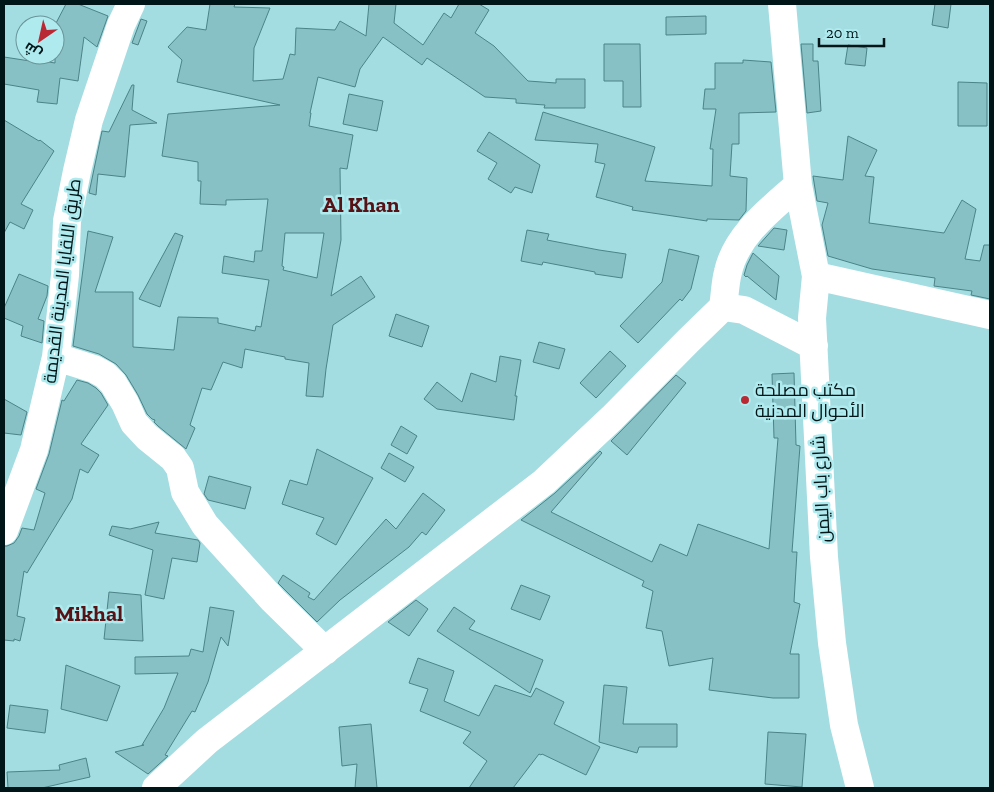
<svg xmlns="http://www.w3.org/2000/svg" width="994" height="792" font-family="'Zilla Slab',Cairo,serif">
<rect width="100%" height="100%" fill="#a3dde2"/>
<!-- building -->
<path fill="#87c0c5" stroke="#4b8388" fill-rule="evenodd" d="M66 4H78L108 16 97 47 84 37 78 81 60 78 57 104 37 102 39 90 4 84V57L30 61 31 59 55 63V25Z
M210 4H235L234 7 270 8 254 48 253 81 283 79 290 54 295 55 296 28 335 30 340 21 366 36 369 4H396L394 23 423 45 444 13 451 18 459 4H479L489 10 475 33 494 46 528 81 556 83V79H585V108H544L545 105 516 103V99L485 97 427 58 422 65 383 37 360 69 355 87 318 77 310 113H311L309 126 353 135 347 169 340 168 341 240 331 296 361 276 375 297 333 325 326 369 323 397 306 396 309 363 285 359V357L245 349 242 368 223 362 211 390 202 388 190 425 195 428 186 449 158 426 154 422 155 420 152 419 147 414 138 395 126 375 116 364 99 354 73 346 88 231 113 237 95 292H133V347L174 350 178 317 218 318V323L255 331 256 326 261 327 269 280 222 273 224 256 254 262 255 251H262L268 199 226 200V205L200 204 201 181H198V162L162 156 168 114 280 105 177 82 182 60 168 47 187 27 206 30ZM285 233H324L317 278 283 270 284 267 282 266Z
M935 4H951L948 28 932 25Z
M706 16V34L666 35V17Z
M141 19 147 21 138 45 132 43Z
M604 44H640L641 107H623V81H604Z
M801 44H813V61H818L821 111 807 113Z
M848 45 867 48 865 66 845 64Z
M743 60 771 62 776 112 739 113V144H732L730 176 747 178 746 211 739 220 707 219V221L632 210 633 207 596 197 605 164 595 162 598 144 535 140 543 112 655 147 645 181 712 186 713 149H710L716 109H703L705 89H715V63H743Z
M958 82 987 83V126H958Z
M132 85H134L132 110 157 123 130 125 125 177 98 174 96 195 89 193 102 131 109 132Z
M349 94 383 101 377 131 343 124Z
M4 120 39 141 40 140 54 151 21 204 33 210 24 229 10 222 4 233Z
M489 132 540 165 532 193 515 187 511 193 488 179 497 163 477 151Z
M848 136 877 150 865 176 874 177 869 223 944 233 962 200 976 209 965 259 980 261 984 245H990V299L971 295 972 291 934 286 935 278 872 269 828 256 822 225 828 203 817 201 813 176 843 180Z
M774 228 787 230 784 250 758 246Z
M527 230 549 234 547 240 599 250 626 254 622 278 595 274V272L543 262 542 265 521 261Z
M175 233 183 236 160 307 139 299Z
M669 249 699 256 691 289 682 301 680 299 638 343 620 326 662 282Z
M753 253 779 276 776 300 747 276 746 277 744 275 747 265Z
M19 274 48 286 47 296 38 319 44 321 42 343 21 336 23 326 4 318V308Z
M396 314 429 326 422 347 389 336Z
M539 342 565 349 559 369 533 362Z
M610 351 626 366 596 398 580 383Z
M500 356 521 360 515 396H517L514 420 437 409 424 399 437 382 462 402 471 373 496 382Z
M794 373 796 445 800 446 792 552H797L794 602 800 604 790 654H799V698H773L709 690 713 658 669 666 662 631 646 628 653 591 642 586 644 581 521 520 555 493 600 451 602 453 551 512 652 562 660 544 687 556 698 524 769 549 778 438H774L772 374Z
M676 375 686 383 627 455 611 441Z
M77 380 88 383 96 388 101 393 108 405 81 444 99 455 88 473 80 469 72 499 27 573 24 571 17 616 25 618 20 641 14 639V641L4 640V546H7L14 543 19 536 22 528 34 530 45 493 36 489 49 454 62 400 64 401Z
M4 399 27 412 21 435 4 433Z
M401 426 417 436 407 454 391 445Z
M317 449 373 478 336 545 316 534 324 518 282 504 290 480 307 485Z
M389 453 414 467 405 482 381 468Z
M209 476 251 487 245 509 208 500 204 494Z
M423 493 445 510 426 535 422 532 409 547 340 600 317 622 278 583 283 575 310 593 308 597 314 600 386 519 396 529Z
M159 522 155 533 198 540 200 543 197 562 172 558 164 599 145 595 153 550 109 535 112 526 130 529Z
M521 585 550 596 540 620 511 609Z
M109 592 141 595 143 641 104 639Z
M416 600 428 609 409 636 388 622Z
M210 607 234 611 228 646 221 637 208 682 195 712 192 711 165 755 168 756 148 774 115 752 144 745H142L164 708 178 673 135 674V657L189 656 191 649 203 652Z
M454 607 475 621 469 629 543 660 530 693 437 631Z
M418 658 454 671 444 701 479 716 495 685 531 697 536 688 564 702 554 724 600 747 586 775 542 754 541 755 539 754 513 788H469L487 761 463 743 471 732 420 711 428 689 409 683Z
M66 665 120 686 107 721 61 709Z
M604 685 627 687 623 724H677V747H639L637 753 599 742Z
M10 705 48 710 45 733 7 728Z
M371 724 377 788H355L357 764 342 766 339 727Z
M768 732 806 734 802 787 765 784Z
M86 758 90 777 42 788H8L7 772 60 770 59 765Z"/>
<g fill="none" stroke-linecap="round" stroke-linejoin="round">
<!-- minor -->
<path stroke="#fff" stroke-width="28" d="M782 4 798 185 816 276 812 318 824 557 832 643 844 725 860 788
M816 276 990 315
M723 307C725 295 725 283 728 272 736 235 771 209 798 185
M56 357 94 369 105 375 113 383 125 403 134 423 147 437 173 458 180 468 185 492 205 525 273 600 325 651
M4 531 34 450 56 357 65 275 67 221 77 171 89 120 121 25 131 4
M156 788 207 741 544 482 612 418 688 341 723 307 744 310 814 346"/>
</g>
<!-- markers -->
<circle fill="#b92933" stroke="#afeaef" stroke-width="2" cx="745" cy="400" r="5"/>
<g text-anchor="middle" stroke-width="5" stroke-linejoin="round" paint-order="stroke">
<!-- street labels -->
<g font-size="18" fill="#001517" stroke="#afeaef">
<text transform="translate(62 281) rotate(-83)" y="6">طريق اللقايا المدينة القديمة</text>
<text transform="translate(821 489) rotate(-93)" y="6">شارع باب اليمن</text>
</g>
<!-- poi labels -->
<g font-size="18" fill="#001517" stroke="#afeaef" text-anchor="start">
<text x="755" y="396">مكتب مصلحة<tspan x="755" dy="21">الأحوال المدنية</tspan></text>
</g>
<!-- district labels -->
<g font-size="22" font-weight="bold" fill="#571216" stroke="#afeaef">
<text x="361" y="212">Al Khan</text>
<text x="89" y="621">Mikhal</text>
</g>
</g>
<!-- border -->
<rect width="994" height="792" fill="none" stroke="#001517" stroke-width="10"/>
<!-- north arrow -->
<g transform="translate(40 40) rotate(214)"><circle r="24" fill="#afeaef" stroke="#699599"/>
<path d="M0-4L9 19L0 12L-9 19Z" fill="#b92933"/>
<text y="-8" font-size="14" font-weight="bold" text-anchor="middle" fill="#001517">ش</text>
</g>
<!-- scale -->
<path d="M819 38v8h65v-8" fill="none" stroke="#001517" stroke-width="2.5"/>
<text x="826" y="38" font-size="15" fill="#001517" stroke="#afeaef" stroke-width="4" paint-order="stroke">20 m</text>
</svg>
